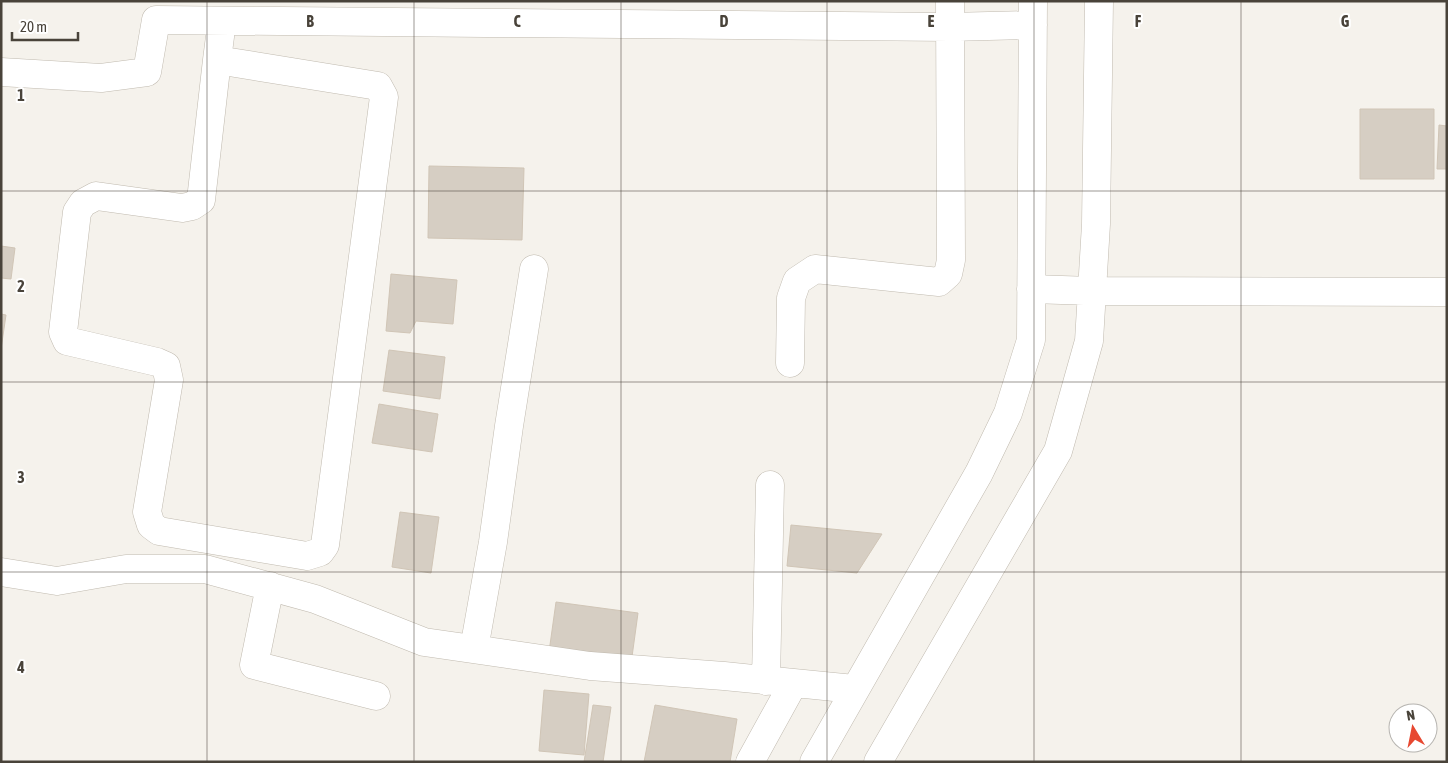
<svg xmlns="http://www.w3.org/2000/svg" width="1448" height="763" font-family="'Asap Condensed',sans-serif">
<rect width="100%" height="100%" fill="#f5f2ec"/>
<!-- building -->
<path fill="#d6cec3" stroke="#d0c5b6" d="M1360 109H1434V179H1360Z
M1439 125 1447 126V169H1437Z
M429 166 524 168 522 240 428 238Z
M1 246 15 248 11 279 1 278Z
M391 274 457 280 453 324 416 321 410 333 386 331Z
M1 314 6 315 1 349Z
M389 350 445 357 440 399 383 391Z
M379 404 438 414 432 452 372 443Z
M400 512 439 517 431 573 392 567Z
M791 525 882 534 857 573 787 566Z
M556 602 638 613 631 664 549 652Z
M544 690 589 694 584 755 539 751Z
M593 705 611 707 603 762H584Z
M655 705 737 719 730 762H644Z"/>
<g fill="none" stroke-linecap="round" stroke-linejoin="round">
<defs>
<path id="minor" d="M217 60 201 200 192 206 182 208 96 196 83 203 77 212 63 332 67 341 157 362 166 366 169 380 147 512 151 525 159 531 307 556 320 552 325 545 384 97 378 86 217 60 222 21
M1 72 101 78 147 72 156 20 949 27 1033 25
M1031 289 1092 291 1447 292
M790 363 791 298 797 281 815 269 939 282 948 274 951 260 950 1
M1 572 57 581 126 569H205L315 599 424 642 590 666 724 676 854 689
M270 586 254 665 376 696
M474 649 493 542 509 426 534 269
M766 681 770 485
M750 762 793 684
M814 762 979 473 1008 413 1031 340 1033 1
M878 762 1058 451 1089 341 1096 224 1099 1"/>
</defs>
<!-- minor casing -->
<use href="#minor" stroke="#c0baaf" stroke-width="29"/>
<!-- minor -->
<use href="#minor" stroke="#fff" stroke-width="28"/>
</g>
<!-- grid -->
<path fill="none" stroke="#49433a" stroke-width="1" stroke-opacity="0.55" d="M207 1V762M414 1V762M621 1V762M827 1V762M1034 1V762M1241 1V762M1 191H1447M1 382H1447M1 572H1447"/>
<g font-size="16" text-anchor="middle" font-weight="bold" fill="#49433a" stroke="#fff" stroke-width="4" stroke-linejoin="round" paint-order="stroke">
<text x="310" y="27">B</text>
<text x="517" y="27">C</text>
<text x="724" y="27">D</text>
<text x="931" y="27">E</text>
<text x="1138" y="27">F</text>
<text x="1345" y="27">G</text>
<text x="21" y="101">1</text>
<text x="21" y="292">2</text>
<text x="21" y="483">3</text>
<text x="21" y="673">4</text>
</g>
<!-- border -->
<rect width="1448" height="763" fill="none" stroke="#49433a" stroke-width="5"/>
<!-- north arrow -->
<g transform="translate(1413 728) rotate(350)"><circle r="24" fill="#ffffff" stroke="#b6b4b0"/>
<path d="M0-4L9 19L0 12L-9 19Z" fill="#e74831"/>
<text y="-8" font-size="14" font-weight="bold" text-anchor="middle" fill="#49433a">N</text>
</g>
<!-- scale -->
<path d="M12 32v8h66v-8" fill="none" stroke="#49433a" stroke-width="2.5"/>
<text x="20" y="32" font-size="15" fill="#49433a" stroke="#ffffff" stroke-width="4" paint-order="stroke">20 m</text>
</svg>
